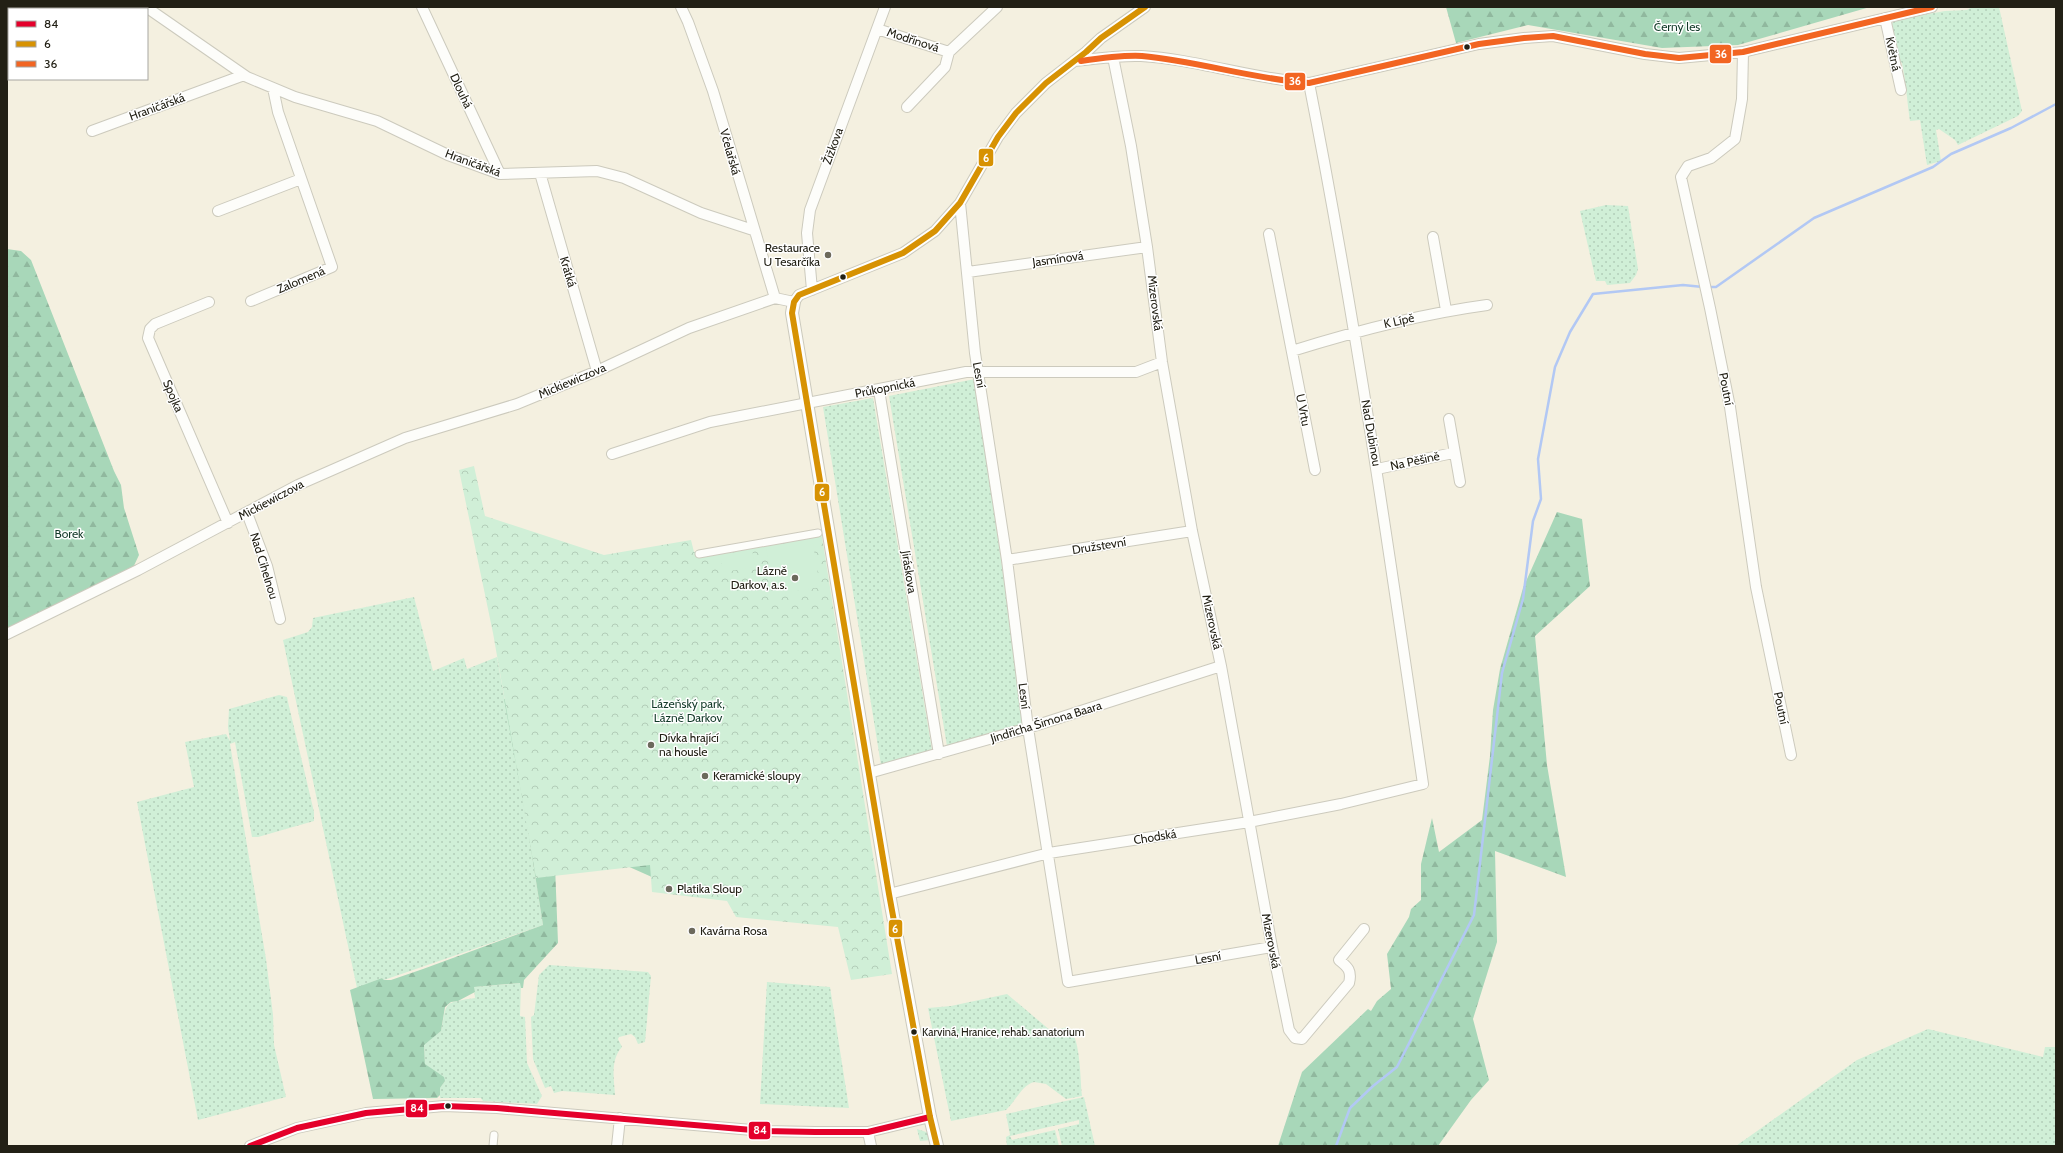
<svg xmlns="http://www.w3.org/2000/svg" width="2063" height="1153" font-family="Cabin,sans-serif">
<defs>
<pattern id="grass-dots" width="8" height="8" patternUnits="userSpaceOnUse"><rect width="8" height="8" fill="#d0efd7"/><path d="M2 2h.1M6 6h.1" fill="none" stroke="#b2cdb8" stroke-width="1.8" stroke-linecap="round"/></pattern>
<pattern id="forest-firs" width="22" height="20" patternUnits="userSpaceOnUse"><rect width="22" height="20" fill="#a8d7b9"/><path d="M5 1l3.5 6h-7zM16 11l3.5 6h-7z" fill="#90b89e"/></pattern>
<pattern id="park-crowns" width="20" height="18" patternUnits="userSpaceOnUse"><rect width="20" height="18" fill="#d0efd7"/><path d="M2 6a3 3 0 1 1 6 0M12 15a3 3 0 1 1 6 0" fill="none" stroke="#b2cdb8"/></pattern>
</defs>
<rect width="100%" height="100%" fill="#f4f0e0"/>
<!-- grass -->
<path fill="url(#grass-dots)" d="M1972 7H1999L2022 111 2018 116 1958 145 1955 140 1939 129 1936 130 1941 161 1927 165 1920 120 1910 121C1907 101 1906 82 1902 63L1898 59 1892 24 1894 20 1945 11 1967 10Z
M1606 205 1628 206 1638 269 1636 275 1630 283 1607 285 1605 281H1596L1580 211Z
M975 379 1024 719 1022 726 947 746 889 396Z
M873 398 932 750 881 765 823 407Z
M414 597 433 671 464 658 467 669 497 657 526 818 543 925 384 980 382 978 357 988 283 640 308 632 312 627 313 618Z
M279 695 287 697 288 702 314 812V821L258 837H252L235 742 230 744 266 959 273 1015 274 1045 286 1097 198 1120 137 802 194 787 185 742 226 734 230 741 228 727 229 709Z
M549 965 648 972 651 976 645 1042 638 1044 635 1037 631 1034 619 1037 618 1039 622 1047C610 1060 614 1079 615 1095L562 1091 554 1093 551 1086 545 1088 533 1059 531 1017 534 1015 539 975Z
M767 982 830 987 849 1108 760 1104Z
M521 983 520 1016 525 1017 527 1063 542 1096 537 1104 483 1101 481 1098H440V1088L445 1081 425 1064 424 1044 441 1031C447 1001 443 1003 475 998L474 987Z
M1007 994 1051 1031 1068 1027C1081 1037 1080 1079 1082 1096L1066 1099 1046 1084 1034 1082C1021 1086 1016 1101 1006 1110L951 1121 928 1008 951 1006Z
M1928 1029 2043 1057 2045 1047H2056V1146H1736L1857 1060Z
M1084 1097 1095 1146H1062L1058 1129 1079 1124V1120L1010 1136 1012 1140 1055 1130 1059 1146H1007L1006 1137 1010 1135 1006 1114Z
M917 1129 929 1133 931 1140 920 1141Z"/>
<!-- forest -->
<path fill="url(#forest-firs)" d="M1446 7H1870L1738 45 1662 48 1528 25 1456 43Z
M7 249 21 251 31 260 114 471 121 485 124 508 139 555 131 572 7 631Z
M1557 512 1582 519 1590 586 1535 636 1547 765 1566 877 1495 851 1497 942 1473 1019 1489 1080 1471 1100 1438 1146H1278L1302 1072 1368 1009 1371 1011 1377 1001 1391 989 1387 954 1409 917 1411 909 1421 900V864L1432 818 1439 852 1482 820 1490 756 1493 710 1500 669 1523 588Z
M535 694 672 886 607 857 555 865 558 943 524 980 523 988H521L520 983 474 987 475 992 458 1001 451 1002 445 1007 441 1031 424 1045 425 1064 444 1077 445 1081 440 1088V1095L437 1098 373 1099 350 990 382 978 384 980H391L423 969 543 925 526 818 504 699Z"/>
<!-- park -->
<path fill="url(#park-crowns)" d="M474 466 485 516 604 555 691 540 694 552 821 531 892 974 851 980 838 927 736 917 727 901 652 892 650 865 536 878 493 633 459 470Z"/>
<!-- pitch -->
<path fill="#d0efd7" d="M812 538 820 587 774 595 766 547Z
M752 549 755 567 723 572 720 555Z"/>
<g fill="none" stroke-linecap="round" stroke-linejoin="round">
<!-- stream -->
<path stroke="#b2c8f4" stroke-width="2.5" d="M1708 287H1716L1814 218 1933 167 1951 154 2011 128 2056 104
M1336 1146 1350 1108 1373 1086 1397 1067 1474 915 1502 673 1523 599 1533 521 1541 499 1538 459 1555 367 1570 332 1593 294 1683 285 1703 287"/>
<defs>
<path id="pedestrian" d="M699 554 818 533
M493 1146 494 1135"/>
<path id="minor" d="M146 7 247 77 295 97 377 121 448 155 500 174 597 171 624 178 701 213 753 230
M422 7 500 174
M681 7 688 22 713 91 775 298
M1885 18 1901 90
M877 29 949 52 945 67 907 107
M949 52 997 7
M1743 52 1742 99 1735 139 1711 158 1688 166 1681 177 1710 308 1730 407 1756 587 1791 755
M1113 57 1131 146 1147 247 1162 362 1192 531 1221 666 1272 947 1289 1030 1295 1038 1302 1039 1349 983C1352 971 1348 967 1339 960L1364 929
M1074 61C1096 59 1118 55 1141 56 1196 59 1252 79 1309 83L1479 44 1524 38 1553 36 1645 54 1679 58 1743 52 1932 7
M92 131 244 75
M540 173 597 371
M960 203 975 353 1007 560 1028 728 1068 982 1272 947
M218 211 301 179
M1269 234 1315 470
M1433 237 1446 310
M968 272 1147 247
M812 290 807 233 810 210 885 7
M251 301 332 267 278 112 273 88
M209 302 155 324 150 329 148 338 228 523
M1292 351C1356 331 1420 314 1487 305
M879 390 939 754
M1449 419 1460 482
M612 454 710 422 966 372H1136L1162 362
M1377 469 1453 453
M247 513 267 566 280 619
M1007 560 1192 531
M7 634 138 570 298 485 405 438 517 404 597 371 689 328 775 298 794 302 799 295 903 253 935 231 960 203 998 137 1016 113 1046 83 1086 52 1101 38 1145 7
M869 773 1028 728 1221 666
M889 894 1049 853 1249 822 1341 804 1423 784C1389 550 1355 316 1309 83
M868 1132 871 1146
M250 1146 297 1128 366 1113 444 1106 497 1108 764 1131 815 1132H868L930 1117
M617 1146 620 1118"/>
<path id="tertiary" d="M794 302 792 313 889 894 930 1117 937 1146"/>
</defs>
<!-- pedestrian casing -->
<use href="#pedestrian" stroke="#cccabd" stroke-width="9"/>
<!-- minor casing -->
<use href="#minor" stroke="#cccabd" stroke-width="12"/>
<!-- tertiary casing -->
<use href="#tertiary" stroke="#cccabd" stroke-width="14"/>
<!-- pedestrian -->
<use href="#pedestrian" stroke="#fdfdfa" stroke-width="7"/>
<!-- minor -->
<use href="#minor" stroke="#fdfdfa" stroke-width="10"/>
<!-- tertiary -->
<use href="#tertiary" stroke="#fdfdfa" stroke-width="12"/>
<defs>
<path id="bus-1" d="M250 1146 297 1128 366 1113 444 1106 497 1108 764 1131 815 1132H868L930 1117"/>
<path id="bus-2" d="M937 1146 930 1117 889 894 792 313 794 302 799 295 903 253 935 231 960 203 998 137 1016 113 1046 83 1086 52 1101 38 1145 7"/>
<path id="bus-3" d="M1081 61C1101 58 1122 55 1142 56 1198 61 1252 79 1309 83L1479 44 1524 38 1553 36 1645 54 1679 58 1743 52 1932 7"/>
</defs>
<!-- bus-1 casing -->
<use href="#bus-1" stroke="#fff" stroke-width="9"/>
<!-- bus-2 casing -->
<use href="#bus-2" stroke="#fff" stroke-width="9"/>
<!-- bus-3 casing -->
<use href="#bus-3" stroke="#fff" stroke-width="9"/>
<!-- bus-1 -->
<use href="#bus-1" stroke="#e4002b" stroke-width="6"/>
<!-- bus-2 -->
<use href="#bus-2" stroke="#d79203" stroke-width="6"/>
<!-- bus-3 -->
<use href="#bus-3" stroke="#f26522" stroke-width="6"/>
</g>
<!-- markers -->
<g fill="#222015" stroke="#fff" stroke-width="1.5">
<circle cx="1467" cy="47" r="3.5"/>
<circle cx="843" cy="277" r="3.5"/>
<circle cx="914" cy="1032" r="3.5"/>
<circle cx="448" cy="1106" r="3.5"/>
</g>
<g fill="#6c695c" stroke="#fff" stroke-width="1.5">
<circle cx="828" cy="255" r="4"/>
<circle cx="795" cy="578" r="4"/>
<circle cx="651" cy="745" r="4"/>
<circle cx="705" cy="776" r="4"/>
<circle cx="669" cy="889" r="4"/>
<circle cx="692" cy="931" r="4"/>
</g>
<g text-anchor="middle" stroke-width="3" stroke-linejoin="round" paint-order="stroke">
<!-- bus labels -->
<g font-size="11" fill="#222015" stroke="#fff" text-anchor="start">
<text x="922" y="1036">Karviná, Hranice, rehab. sanatorium</text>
</g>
<!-- park labels -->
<g font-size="12" fill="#123928" stroke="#fff">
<text x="1677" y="31">Černý les</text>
<text x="69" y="538">Borek</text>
<text x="688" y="708">Lázeňský park,<tspan x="688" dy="14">Lázně Darkov</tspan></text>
</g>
<!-- street labels -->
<g font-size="12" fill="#222015" stroke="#fff">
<text transform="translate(913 40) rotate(18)" y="4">Modřínová</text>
<text transform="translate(1893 54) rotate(78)" y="4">Květná</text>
<text transform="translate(461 91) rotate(65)" y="4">Dlouhá</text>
<text transform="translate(157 107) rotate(-20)" y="4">Hraničářská</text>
<text transform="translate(833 146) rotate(-70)" y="4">Žižkova</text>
<text transform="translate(730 152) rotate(74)" y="4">Včelařská</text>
<text transform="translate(473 163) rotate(20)" y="4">Hraničářská</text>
<text transform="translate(1058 259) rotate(-8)" y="4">Jasmínová</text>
<text transform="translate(568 272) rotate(74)" y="4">Krátká</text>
<text transform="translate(301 280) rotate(-23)" y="4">Zalomená</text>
<text transform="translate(1155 303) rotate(83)" y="4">Mizerovská</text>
<text transform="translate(1399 321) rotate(-13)" y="4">K Lípě</text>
<text transform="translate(979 375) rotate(80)" y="4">Lesní</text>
<text transform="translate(572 381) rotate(-23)" y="4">Mickiewiczova</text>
<text transform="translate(885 388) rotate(-11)" y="4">Průkopnická</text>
<text transform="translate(1726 389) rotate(79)" y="4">Poutní</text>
<text transform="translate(173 396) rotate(67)" y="4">Spojka</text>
<text transform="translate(1303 410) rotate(79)" y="4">U Vrtu</text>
<text transform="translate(1371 433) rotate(80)" y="4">Nad Dubinou</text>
<text transform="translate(1415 461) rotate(-12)" y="4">Na Pěšině</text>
<text transform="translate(271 500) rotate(-28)" y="4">Mickiewiczova</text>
<text transform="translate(1099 546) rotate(-9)" y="4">Družstevní</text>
<text transform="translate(264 566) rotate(73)" y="4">Nad Cihelnou</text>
<text transform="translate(909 572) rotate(81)" y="4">Jiráskova</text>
<text transform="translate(1212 622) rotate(78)" y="4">Mizerovská</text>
<text transform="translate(1024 696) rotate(83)" y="4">Lesní</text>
<text transform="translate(1781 708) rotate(78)" y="4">Poutní</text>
<text transform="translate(1046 722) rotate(-17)" y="4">Jindřicha Šimona Baara</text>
<text transform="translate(1155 837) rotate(-9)" y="4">Chodská</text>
<text transform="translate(1271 941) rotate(79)" y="4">Mizerovská</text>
<text transform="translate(1208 958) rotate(-10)" y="4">Lesní</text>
</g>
<!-- poi labels -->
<g font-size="12" fill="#222015" stroke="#fff" text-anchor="start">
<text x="820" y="252" text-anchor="end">Restaurace<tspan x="820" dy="14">U Tesarčíka</tspan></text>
<text x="787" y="575" text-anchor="end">Lázně<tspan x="787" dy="14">Darkov, a.s.</tspan></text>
<text x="659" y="742">Dívka hrající<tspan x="659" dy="14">na housle</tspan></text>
<text x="713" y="780">Keramické sloupy</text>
<text x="677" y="893">Platika Sloup</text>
<text x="700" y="935">Kavárna Rosa</text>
</g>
</g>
<g stroke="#fff" stroke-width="1.5">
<rect x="1709" y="44" width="23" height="20" rx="4" fill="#f26522"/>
<rect x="1284" y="72" width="22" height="19" rx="4" fill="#f26522"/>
<rect x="978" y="148" width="16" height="19" rx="4" fill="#d79203"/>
<rect x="814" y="483" width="16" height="19" rx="4" fill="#d79203"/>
<rect x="888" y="919" width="15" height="19" rx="4" fill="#d79203"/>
<rect x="405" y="1099" width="23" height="19" rx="4" fill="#e4002b"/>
<rect x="748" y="1121" width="23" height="19" rx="4" fill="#e4002b"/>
</g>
<g font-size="11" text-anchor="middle" font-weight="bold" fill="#fff">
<text x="1721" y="58">36</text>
<text x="1295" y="85">36</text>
<text x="986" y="162">6</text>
<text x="822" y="496">6</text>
<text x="895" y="933">6</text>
<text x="417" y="1112">84</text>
<text x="760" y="1134">84</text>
</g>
<!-- border -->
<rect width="2063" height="1153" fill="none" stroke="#222015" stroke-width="16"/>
<!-- legend -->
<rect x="8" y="8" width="140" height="72" fill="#ffffff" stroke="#a7a6a1"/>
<rect x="16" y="21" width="20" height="6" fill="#e4002b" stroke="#a7a6a1"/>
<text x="44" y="28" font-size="12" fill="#222015">84</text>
<rect x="16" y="41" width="20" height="6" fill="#d79203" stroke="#a7a6a1"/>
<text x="44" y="48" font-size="12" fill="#222015">6</text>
<rect x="16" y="61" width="20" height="6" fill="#f26522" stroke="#a7a6a1"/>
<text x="44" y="68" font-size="12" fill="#222015">36</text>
</svg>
